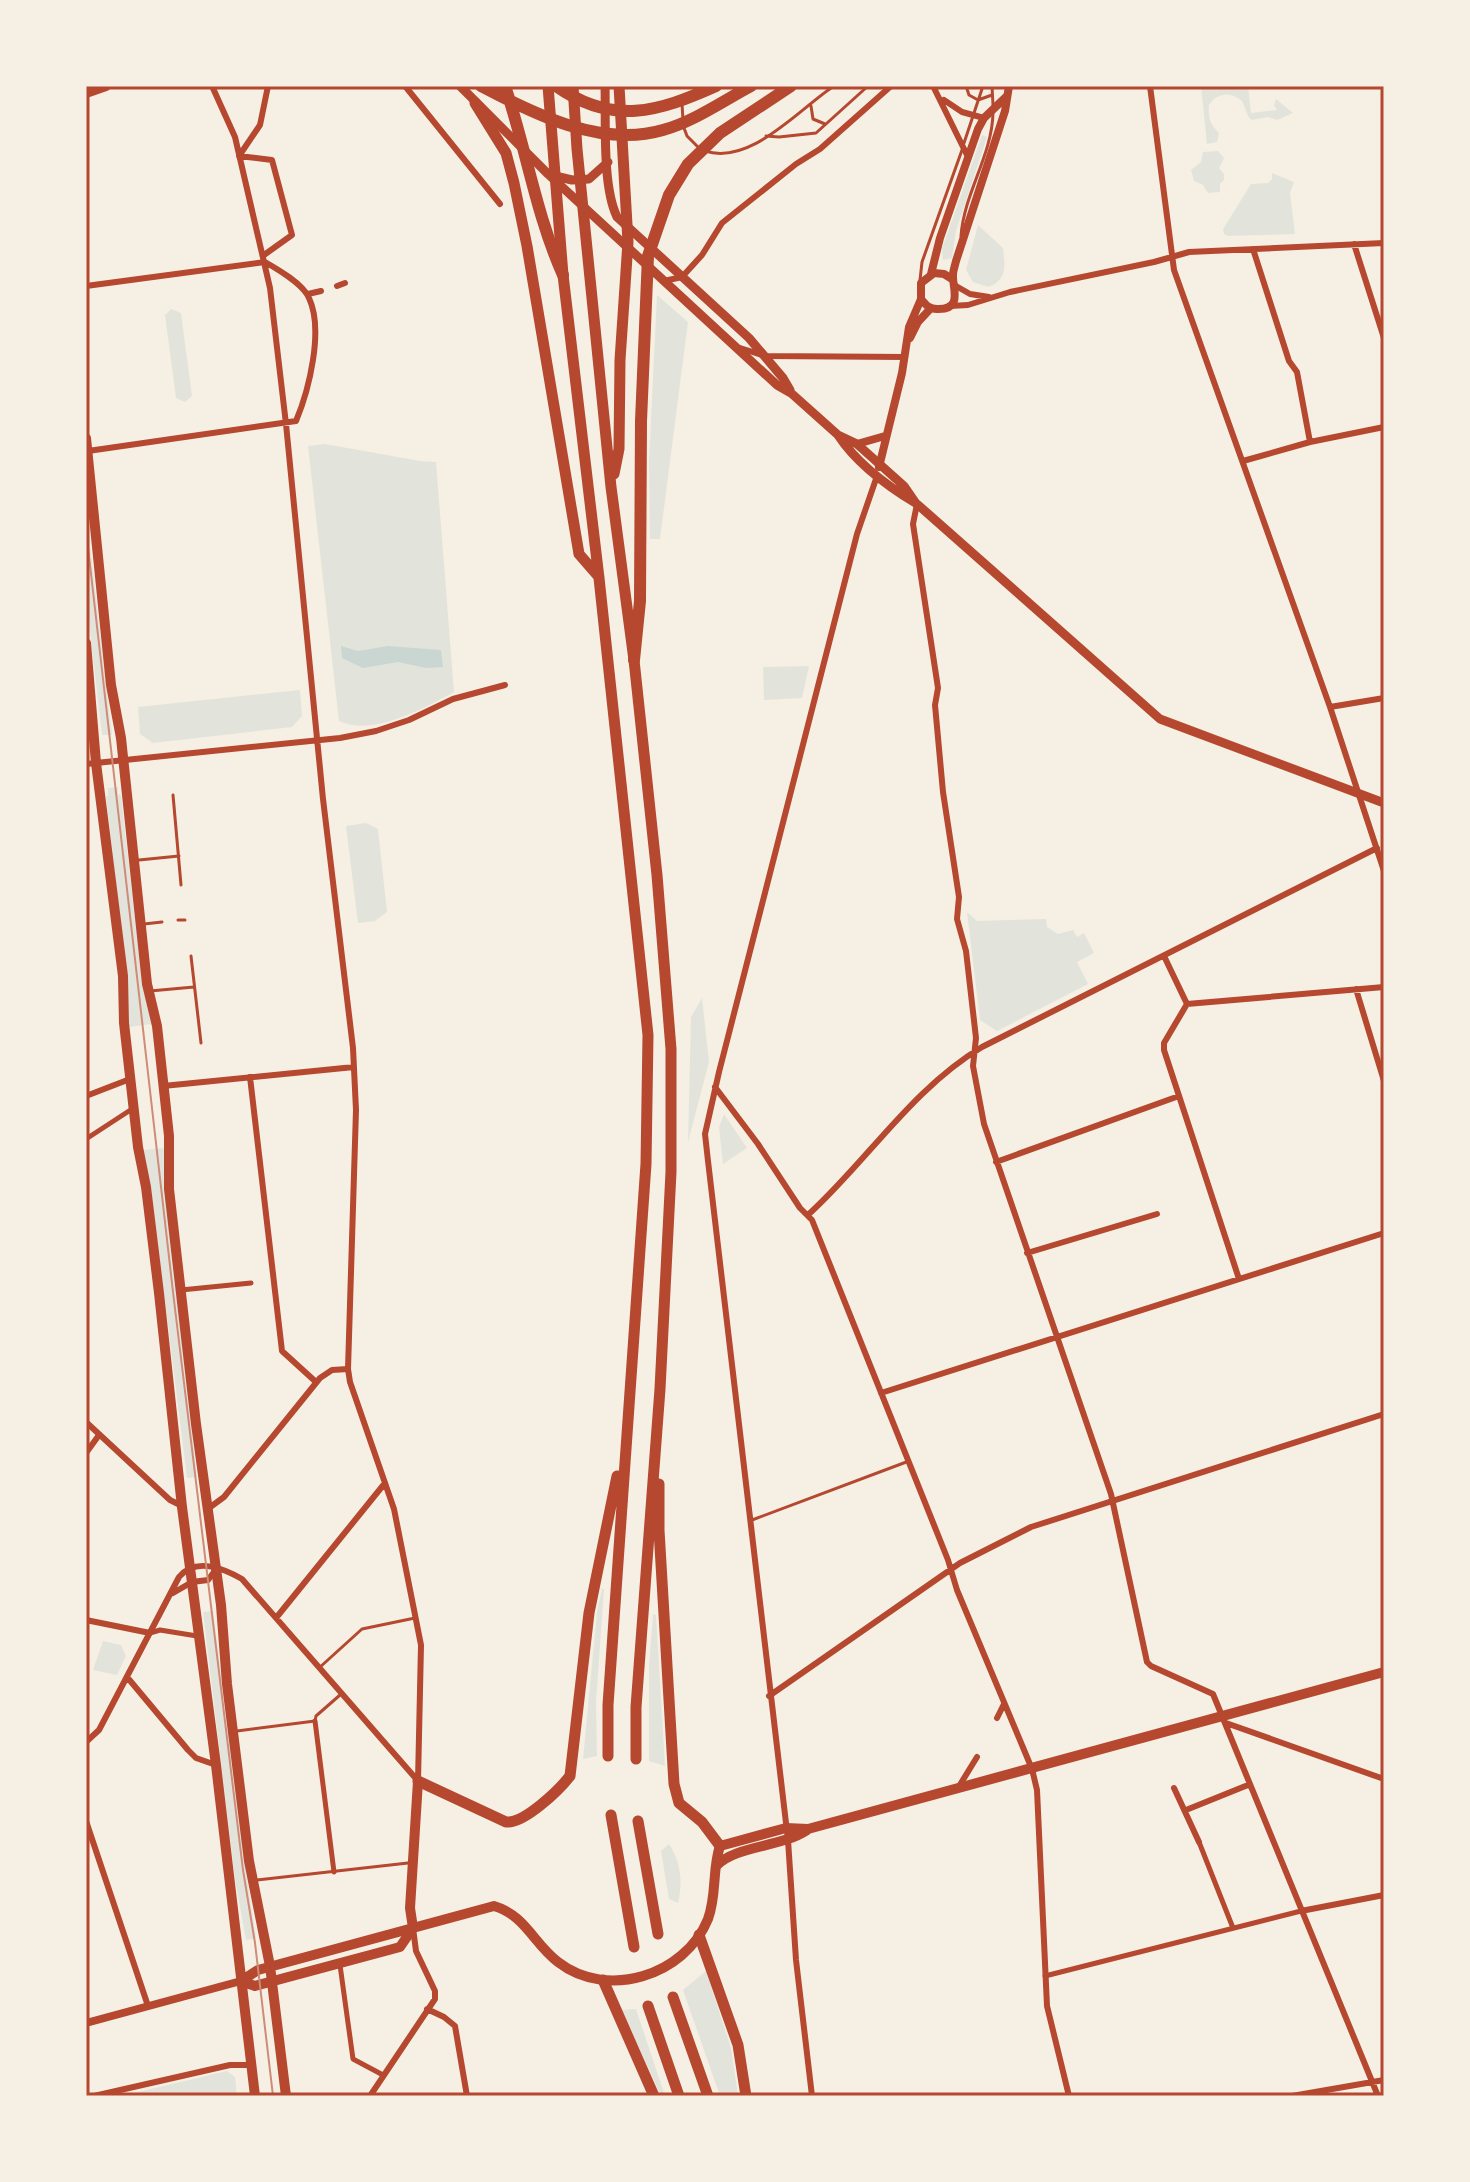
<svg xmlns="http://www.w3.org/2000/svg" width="1470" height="2182" font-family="Signika,sans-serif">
<rect width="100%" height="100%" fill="#f6efe4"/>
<!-- green -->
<path fill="#e2e4dc" d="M1201 86H1248L1251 113 1277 110 1274 105 1276 99 1293 113 1277 120 1268 117 1252 120 1249 118 1242 101C1230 91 1217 93 1209 105 1208 118 1210 124 1219 133L1217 142 1207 144Z
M982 135 987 137 956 231 952 258 943 260 942 249Z
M1218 151 1224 158 1219 168 1224 174V180L1220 184V192L1208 193 1203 185 1194 181 1191 170 1201 162 1203 152Z
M1272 173 1294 182 1290 193 1295 234 1228 236 1224 234 1223 229 1251 184 1268 183 1272 179Z
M978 225 1003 248C1005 266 1008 280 988 287L973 282 966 270Z
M657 295 688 322 660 539H650L649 462Z
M171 309 181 313 192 396 185 402 176 398 165 315Z
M325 444 420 461 436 462 454 692C425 708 372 737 339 721L308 446Z
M86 510 112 735H102L86 597Z
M809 666 802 698 764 700 763 667Z
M300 690 302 716 292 727 153 743 140 734 138 707Z
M118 787V794L121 795 142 982 151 1024 129 1027 128 987 106 796H108V788Z
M366 823 378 829 387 912 375 921 358 923 346 826Z
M967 912 977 921 1046 919 1047 927 1058 934 1073 930 1077 937 1084 933 1094 953 1077 962 1088 984 997 1031 980 1020Z
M702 998 709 1062 688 1142 691 1017Z
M724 1114 747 1148 723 1164 719 1127Z
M166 1148 164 1185 197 1477 187 1478 151 1189 143 1150Z
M602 1589H604L596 1701 597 1756 583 1759 597 1612Z
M213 1611 243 1852 256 1938 246 1940 235 1879 203 1612Z
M653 1614 656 1615 665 1766 649 1761V1667Z
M103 1641 121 1645 126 1656 117 1675 93 1670Z
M669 1844C681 1863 683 1882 678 1903L669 1899 661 1851Z
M706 1971 731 2048 738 2096H720L683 1990Z
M636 2009 665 2096H661L622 2010Z
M227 2071 235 2077 237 2096H121Z"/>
<!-- water -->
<path fill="#c9d6d2" d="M341 646 358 651 388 646 441 650 443 667 426 668 398 662 363 668 342 658Z"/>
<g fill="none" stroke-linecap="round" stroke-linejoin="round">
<!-- service -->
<path stroke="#b5482f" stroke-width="3" d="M145 86H148
M966 86 969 95 978 100 992 95
M992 86 993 105
M682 104 683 120
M811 106 813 119 825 124
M684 128 687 136 698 147
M766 136 779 137 816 133 868 86
M964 143 983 86
M705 151C751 166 800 108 834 86
M961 236C964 193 992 156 993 113
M920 280 922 262 962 150
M173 795 181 885
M139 860 179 856
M178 920H185
M144 924 162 922
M191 956 201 1043
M150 991 194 987
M752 1520 909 1461
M319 1668 362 1629 415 1618
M237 1731 315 1721 316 1716 340 1695
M257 1880 408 1863"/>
<!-- pedestrian -->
<path stroke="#b5482f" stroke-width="5" d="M86 1139 132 1109
M181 1290 251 1283
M150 1633 160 1630 197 1636
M315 1721 334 1872
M1199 1842 1233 1928
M340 1965 353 2059 383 2075
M1045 1976 1301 1911"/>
<!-- minor -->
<path stroke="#b5482f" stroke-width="6" d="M212 86 235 137 270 288 286 424 323 799 353 1048 356 1110 348 1369 350 1382 394 1509 421 1645 418 1781
M405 86 500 204
M933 86 968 157
M1150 86 1174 270 1330 707 1384 871
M944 100 962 112 984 118
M1354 244 1384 338
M1253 249 1289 361 1297 372 1310 442
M264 255 292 235 272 160 239 156 260 125 268 86
M664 281 682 277 702 255 722 223 796 164 820 149 891 86
M86 286 265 262
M337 286 345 283
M956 286 970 294 989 297
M308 294 321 291
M950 306 968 305 1010 292 1154 262 1189 252 1384 243
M740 348 765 356 905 357
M88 451 296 421C309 390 324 330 309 298 303 284 279 270 265 262
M1243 461 1310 442 1384 427
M917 504 913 524 938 688 935 705 943 792 959 897 957 919 966 951 976 1038 973 1066 984 1124 1111 1494 1147 1662 1151 1666 1213 1694 1378 2096
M1330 707 1384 698
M86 764 340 738 376 731 409 720 453 699 505 685
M1164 956 1187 1004 1164 1043V1050L1239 1279
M1356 989 1384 1081
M1187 1004 1384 987
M250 1077 282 1351 316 1382
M163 1086 354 1067
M715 1087 758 1144 800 1208 812 1220 948 1560 957 1590 1032 1769 1037 1790 1047 2006 1069 2096
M86 1096 130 1079
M996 1162 1179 1096
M809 1214C868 1160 912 1089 982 1047L1377 848
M1027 1253 1157 1214
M881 1393 1384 1233
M86 1422 170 1500 182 1506
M86 1453 99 1435
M209 1508 224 1497 320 1378 332 1370 348 1369
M173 1593 192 1582 208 1580 214 1572
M276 1618 385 1483
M86 1620 150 1633
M127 1677 188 1750 196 1758 216 1765
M769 1696 960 1563 1031 1527 1384 1414
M997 1718 1004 1704
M1226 1723 1384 1779
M86 1742 99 1730 179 1577C195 1557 223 1568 242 1579L418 1781
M958 1788 977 1757
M1174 1788 1199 1842
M1186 1810 1248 1785
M86 1821 148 2006
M1301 1911 1384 1895
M427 2009 444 2017 455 2026 467 2096
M94 2096 230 2065H251
M370 2096 435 1999V1991L416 1951 413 1928
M812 2096 796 1960 788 1840 708 1161 705 1134 719 1072 857 534 877 476
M1292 2096 1384 2080"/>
<!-- tertiary -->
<path stroke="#b5482f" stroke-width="8" d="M931 274 940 238 978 129 984 118 1007 96
M921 299C926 305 929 309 937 309 964 310 952 287 953 275 953 270 955 266 956 261L1005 111 1009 86
M910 338 918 322 931 308
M857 444 885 436
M879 467 902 373 909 327 921 299V283L934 273 944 274 952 279
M86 2023 241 1981"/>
<!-- secondary -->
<path stroke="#b5482f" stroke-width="9" d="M460 86 548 174 777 385 791 393 838 435 857 444 904 486 915 502
M605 86C606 122 602 186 617 217L749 338 783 378 790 390
M551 175 572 180 589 179 608 162
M838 435C857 464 887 486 917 504L1160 719 1384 803"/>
<!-- primary -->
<path stroke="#b5482f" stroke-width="10" d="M86 93 106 86
M86 438 111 685 121 738 147 984 157 1026 169 1136V1189L196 1424 221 1605 227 1684 249 1861 270 1966 286 2096
M86 643 96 763 123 976 124 1023 138 1147 146 1187 159 1293 182 1507 216 1765 255 2096
M716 1866C736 1845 780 1848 807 1830
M413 1928 410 1908 418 1781
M241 1981 258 1970 494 1906C525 1915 534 1944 558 1962 607 2000 685 1976 708 1919 717 1895 712 1869 720 1846L786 1828 808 1829 1384 1672
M241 1981 255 1986 400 1947 413 1928"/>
<!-- trunk -->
<path stroke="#b5482f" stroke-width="11" d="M548 86 563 275 599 578 648 1035 646 1164 608 1705V1756
M573 86 577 149 611 487 634 660 657 875 671 1049V1172L660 1389 636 1707V1759
M475 103 506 153 514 183 527 246 579 554 599 577
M614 474 619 449 620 360 628 242 619 86
M659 1484V1530L674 1784 679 1803 702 1822 720 1846
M418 1781 506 1822C524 1824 559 1790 570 1776L589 1613 617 1476
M611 1815 634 1947
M638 1821 658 1934
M699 1935 738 2045 746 2096
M603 1980 654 2096
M673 1997 708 2096
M648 2006 679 2096"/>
<!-- motorway -->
<path stroke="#b5482f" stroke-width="12" d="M481 86C534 114 601 148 663 130 693 122 723 101 751 86
M505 86C526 148 536 215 563 275
M556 86C613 126 658 112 716 86
M634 660 640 601 641 421 648 256 669 195 688 164 720 133 791 86"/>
<!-- tram -->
<path stroke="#cf8b77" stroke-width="2" d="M86 530 173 1292 243 1870 255 1943 273 2096"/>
</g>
<!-- border -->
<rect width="1470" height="2182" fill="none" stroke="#f6efe4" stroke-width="176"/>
<rect x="88" y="88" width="1294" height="2006" fill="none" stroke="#b5482f" stroke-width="3"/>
</svg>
